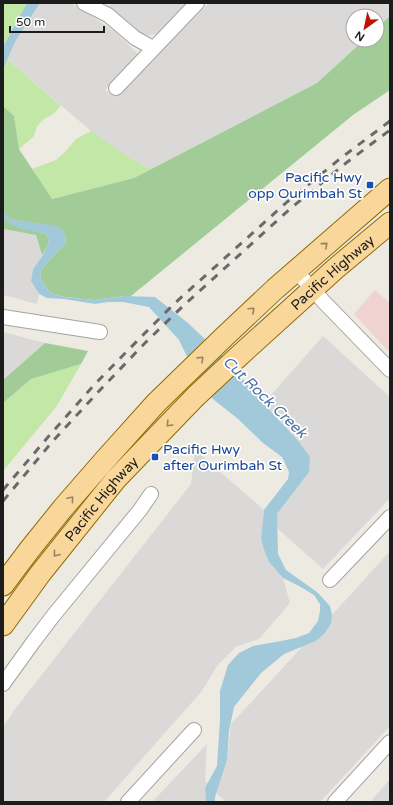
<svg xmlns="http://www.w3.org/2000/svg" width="393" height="805" font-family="'Varela Round',sans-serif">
<rect width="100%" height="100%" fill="#edeae1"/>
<!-- residential -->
<path fill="#dad9d8" d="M40 3H71L114 31 139 55 105 90 115 97 209 3H390V16L377 28V16H353V40H364L317 83 151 169 130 158 91 131 7 59 15 42Z
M112 3H188L157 34 143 36 108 8Z
M3 229 36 235 42 255 41 258 33 269 31 281 39 294 37 304 3 295Z
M3 332 45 343 3 380Z
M323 336 390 397V498L323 569 277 528V514L309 472 263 403 271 395Z
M195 450 264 510 261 539 264 550 269 562 283 578 290 603 259 639 237 646 217 666 202 691 104 802H3V727L15 709 191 484Z
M390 551V726L320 802H226L216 793 227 760 231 724 303 646 316 641 331 624 332 615Z
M207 744 205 781 208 783 205 788 206 802H152Z
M390 779V802H370Z"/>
<!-- commercial -->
<path fill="#eed3d0" d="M375 290 390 303V353L354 314Z"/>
<!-- grass -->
<path fill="#c2e7a7" d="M3 3H27L3 47Z
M7 59 61 106 53 114 44 119 37 126 34 136 19 149 14 116 3 106V71Z
M91 131 130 158 151 169 134 178 51 199 32 169 56 160 66 151 76 139Z
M81 364 56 407 3 471V403L31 379Z"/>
<!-- forest -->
<path fill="#a2cc97" d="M390 16V90L353 115 131 296H125L94 300 65 297 51 293 44 285 40 277 41 270 52 257 65 244 66 236 61 229 13 220 6 218 11 224 46 234 49 239 48 245 42 255 36 235 3 229V106L14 116 19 149 52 199 134 178 317 83 364 40H377V28Z
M45 343 88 351 81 364 31 379 3 403V380Z"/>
<!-- water -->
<path fill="#a2c9da" d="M27 3H40L15 42 4 67 3 71V47Z
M5 217 13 220 53 225 61 229 66 236 65 244 52 257 41 270 40 277 44 285 51 293 65 297 94 300 125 296 155 297 188 323 226 359 263 403 299 442 310 457 309 472 277 514 278 554 286 570 317 592 330 606 332 615 331 624 324 634 316 641 284 654 261 673 234 707 229 731 227 760 215 797V802H206L205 788 217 766 220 720V691L228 665 239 653 253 646 281 641 296 638 309 633 318 621 320 611V604L314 595 299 586 283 578 269 562 264 550 261 539 264 510 288 479 289 472 282 457 263 443 237 418 214 400 202 387 179 340 149 307 123 302H108L95 304 64 299 47 298 39 294 31 281 33 269 41 258 48 245 49 239 46 234 19 228 11 224Z"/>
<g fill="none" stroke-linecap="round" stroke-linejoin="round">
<!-- stream -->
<path stroke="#a2c9da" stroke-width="4" d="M3 213 5 217 9 220"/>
<defs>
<path id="minor" d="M84 3 108 15 135 38 153 48
M116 88 197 3
M296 271 323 301 390 370
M3 317 100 332
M330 580 390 517
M3 684 34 641 53 616 140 510 151 494
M128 802 194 730
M335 802 390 742"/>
<g id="primary">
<path d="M3 585 30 549 63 508 103 462 156 403 224 337 275 289 390 189"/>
<path id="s1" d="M3 625 40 574 116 479 196 396 240 355 335 269 390 223"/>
</g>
</defs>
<!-- minor casing -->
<use href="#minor" stroke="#a3a3a3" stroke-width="16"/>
<!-- primary casing -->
<use href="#primary" stroke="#906b04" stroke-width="23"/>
<!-- minor -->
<use href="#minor" stroke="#fff" stroke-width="14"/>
<!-- primary -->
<use href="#primary" stroke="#f9d79a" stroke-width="21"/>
<!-- rail -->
<path stroke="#6a6a6a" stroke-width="3" stroke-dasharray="8 8" stroke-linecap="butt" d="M3 490 48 437 94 385 141 337 175 303 287 202 341 158 390 121
M3 501 52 442 100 390 146 342 182 307 291 208 346 163 390 130"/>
</g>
<!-- one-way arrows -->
<defs><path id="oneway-chevron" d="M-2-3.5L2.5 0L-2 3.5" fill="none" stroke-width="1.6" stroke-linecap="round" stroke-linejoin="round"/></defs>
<g stroke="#968361">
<use href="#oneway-chevron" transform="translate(325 245) rotate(-41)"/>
<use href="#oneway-chevron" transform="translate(252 310) rotate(-43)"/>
<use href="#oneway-chevron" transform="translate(201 359) rotate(-44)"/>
<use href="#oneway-chevron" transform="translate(169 424) rotate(134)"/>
<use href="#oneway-chevron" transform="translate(71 499) rotate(-50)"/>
<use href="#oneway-chevron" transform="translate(56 554) rotate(128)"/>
</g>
<!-- markers -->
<g fill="#1a4fb4" stroke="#fff" stroke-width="1.5">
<rect x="366" y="181" width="8" height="8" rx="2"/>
<rect x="151" y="453" width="8" height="8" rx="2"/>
</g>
<g text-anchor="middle" stroke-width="3.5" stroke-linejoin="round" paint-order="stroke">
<!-- transit labels -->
<g font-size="14" fill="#164399" stroke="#fff" text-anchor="end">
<text x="362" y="182">Pacific Hwy<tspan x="362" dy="16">opp Ourimbah St</tspan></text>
<text x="163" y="454" text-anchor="start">Pacific Hwy<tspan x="163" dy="16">after Ourimbah St</tspan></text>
</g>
<!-- street labels -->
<g font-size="14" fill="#1c1c1c" stroke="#fff">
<text dy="5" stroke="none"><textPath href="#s1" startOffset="484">Pacific Highway</textPath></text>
<text dy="5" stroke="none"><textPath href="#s1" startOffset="160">Pacific Highway</textPath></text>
</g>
<!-- water labels -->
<g font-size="15" font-style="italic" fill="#4b73a8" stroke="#fff">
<text transform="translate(265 397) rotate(44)" y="5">Cut Rock Creek</text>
</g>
</g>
<!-- border -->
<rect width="393" height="805" fill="none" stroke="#1c1c1c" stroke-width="8"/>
<!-- north arrow -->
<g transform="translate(365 28) rotate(213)"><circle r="19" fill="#ffffff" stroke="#a4a4a4"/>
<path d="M0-3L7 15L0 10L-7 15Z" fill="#c21205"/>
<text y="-6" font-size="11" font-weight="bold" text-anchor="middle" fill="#1c1c1c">N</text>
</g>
<!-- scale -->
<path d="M10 26v6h94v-6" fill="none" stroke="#1c1c1c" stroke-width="2"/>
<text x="16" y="26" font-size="12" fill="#1c1c1c" stroke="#ffffff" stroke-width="3" paint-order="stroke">50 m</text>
</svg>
